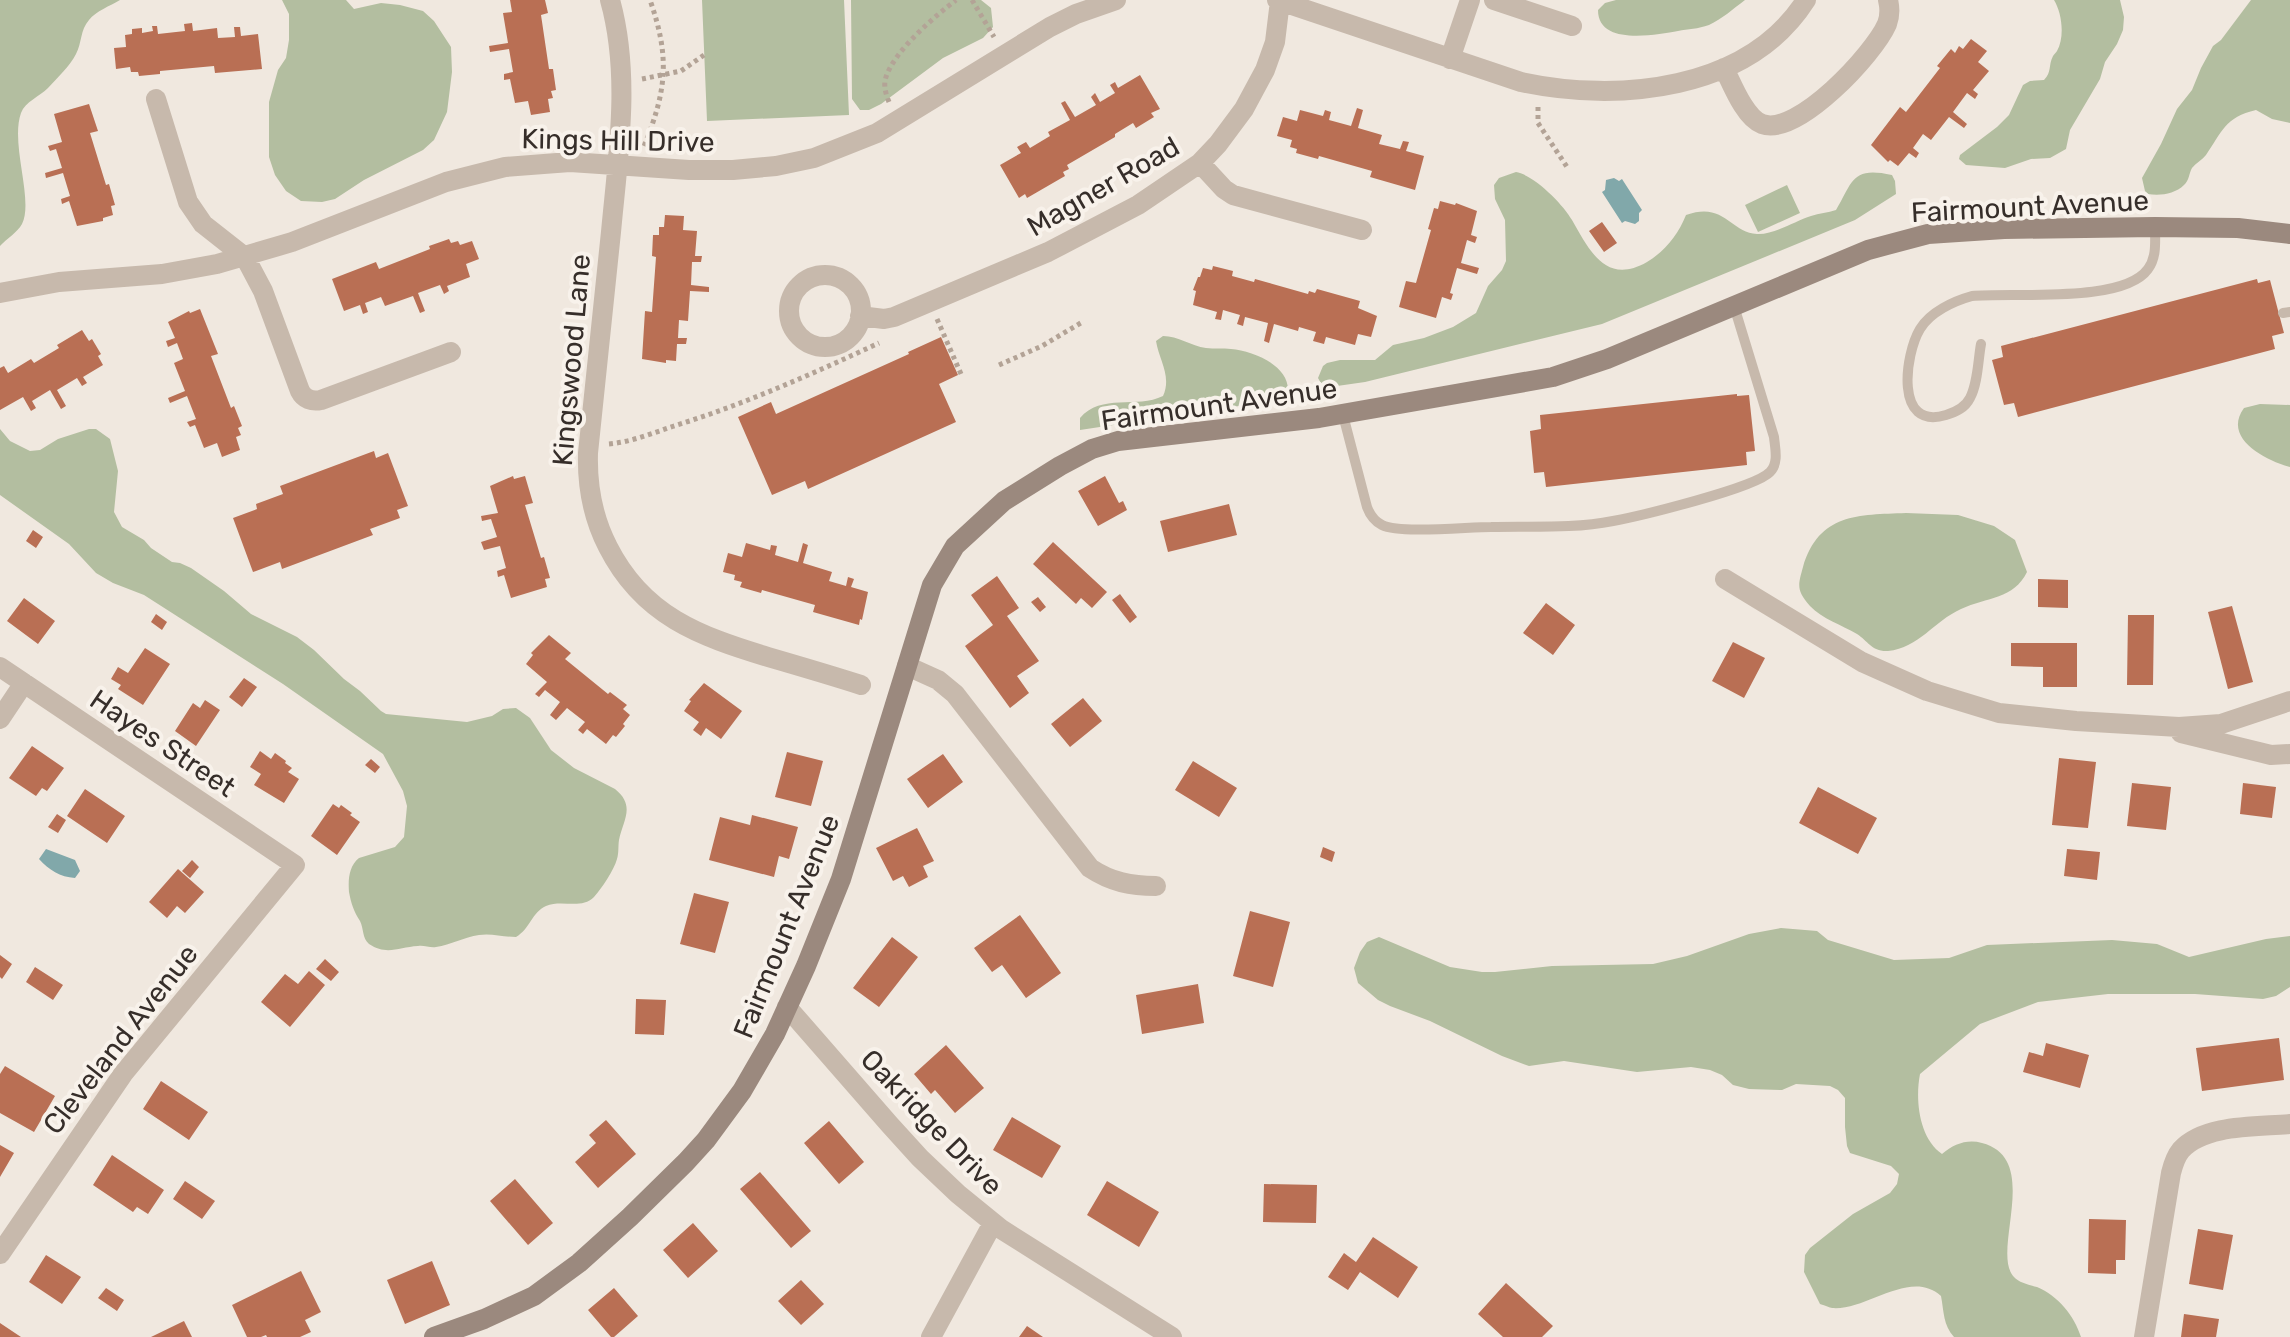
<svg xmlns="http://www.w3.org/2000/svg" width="2290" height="1337" font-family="Rubik,sans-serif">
<rect width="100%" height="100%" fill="#f0e8df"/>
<!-- green -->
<path fill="#b3bea0" d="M0 0H120C110 6 96 11 89 20 80 30 82 43 76 54 70 66 57 78 48 88 40 96 25 102 21 113 10 144 34 200 22 224 17 233 7 238 0 246Z
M282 0H346L354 9 381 3 400 5 423 11 434 21 451 47 452 72 447 112 434 140 423 150 364 180 335 199 322 202 301 201 286 191 275 175 269 157V102L278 70 286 58 289 40V14Z
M702 0H844L849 115 707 121Z
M851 0H981L991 8 993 27 983 38 943 58 881 104 869 110H860L852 99Z
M1616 0H1745C1733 9 1722 19 1709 25 1698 29 1688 29 1678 31 1655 35 1598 46 1598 10L1605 3Z
M2054 0H2120L2124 17 2123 30 2117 44 2105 62 2100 79 2070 130 2066 149 2050 158 2031 159 2005 168 1966 165 1959 159 1960 155 1997 127 2009 115 2023 85 2030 81 2044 80C2052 72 2048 66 2053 56 2054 54 2056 53 2057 51 2065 37 2062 13 2054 0Z
M2251 0H2290V123L2272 119 2256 110C2225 117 2222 132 2206 155 2202 160 2196 163 2192 168 2189 173 2189 181 2184 185 2175 194 2160 196 2148 194L2145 191 2142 178 2161 144 2177 109 2192 90 2201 68 2213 46 2221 40Z
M1516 172C1534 175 1563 204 1572 220 1589 249 1605 286 1647 262 1665 251 1678 235 1686 215 1724 201 1730 232 1757 234 1774 235 1795 221 1811 216 1819 213 1828 213 1836 210 1853 182 1851 166 1892 175L1895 181 1896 194 1855 220 1602 324 1365 382 1330 387 1322 385 1318 378 1323 366 1327 363 1340 360H1375L1393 345 1424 338 1453 327 1476 313 1488 286 1502 270 1506 261 1505 220 1495 199 1494 185 1499 178Z
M1787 185 1800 213 1758 232 1745 205Z
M1163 336C1178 336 1191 346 1206 348 1214 349 1223 348 1231 349 1253 351 1289 365 1288 391L1272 401 1080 430V418C1101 393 1137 409 1163 396 1172 376 1159 360 1156 341Z
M2260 404 2290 405V467C2265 460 2222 438 2244 408Z
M0 429 10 441 30 451 40 450 58 439 89 429H96L110 439 118 471 114 512 122 527 144 540 151 548 172 562 180 563 191 568 224 591 251 614 297 637 314 650 344 679 360 691 381 711 386 714 467 722 492 716 503 709 516 708 530 718 551 750 574 768 615 789C636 806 623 820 619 840 618 846 619 853 617 859 614 870 602 888 594 897 581 910 562 899 546 906 532 912 530 929 516 937 504 937 491 933 479 935 464 937 451 945 436 947 430 948 424 945 418 946 399 947 387 956 369 944 362 938 364 929 360 921 354 912 351 903 349 892 348 879 349 866 359 858L395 847 404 837 407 806 403 791 383 754 283 684 144 595 113 583 96 573 69 544 0 495Z
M1906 513 1958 515 1994 526 2015 540 2027 572C2014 599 1987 597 1961 609 1934 621 1919 648 1888 651 1872 652 1868 641 1857 634 1842 625 1822 619 1810 606 1796 590 1798 585 1803 567 1819 513 1858 515 1906 513Z
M1781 928 1817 931 1828 940 1894 960 1949 958 1987 945 2112 940 2157 944 2189 957 2266 939 2290 936V987L2276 996 2263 999 2195 994H2108L2038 1002 1980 1024 1920 1074C1915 1100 1919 1138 1942 1154 1954 1144 1967 1139 1982 1143 2043 1159 1990 1252 2014 1277 2019 1283 2030 1285 2037 1287 2058 1296 2074 1315 2081 1337H1954C1943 1325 1944 1312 1941 1296 1910 1268 1867 1311 1832 1308 1831 1308 1821 1304 1820 1304L1804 1272 1805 1255 1810 1248 1853 1214 1890 1193 1897 1184 1899 1174 1891 1166 1850 1153 1847 1146 1845 1127V1098L1838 1090 1830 1086 1796 1084 1782 1090 1749 1089 1733 1085 1722 1075 1710 1070 1691 1067 1637 1072 1564 1061 1529 1066 1502 1056 1430 1021 1390 1006 1378 1000 1358 983 1354 968 1360 952 1367 942 1379 937 1450 967 1482 972H1495L1552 966 1653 964 1687 956 1749 934Z"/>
<!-- water -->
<path fill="#81a8aa" d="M1614 178 1619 181 1622 179 1642 210 1639 213V221L1635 224 1625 221 1622 223 1602 192 1605 190 1606 180Z
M46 849 75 860 80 871 75 878C60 877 49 870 39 859Z"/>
<!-- building -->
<path fill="#b96f54" d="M510 0H545L548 13 541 15 549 69H553L556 90 551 91 553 98 548 99 550 112 531 115 528 101 515 103 510 79 504 80V74L513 72 509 49 490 52 489 46 508 43 503 13 512 12Z
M192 23 193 31 217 28 218 38 235 37 234 27H240L241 36 258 34 262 69 215 73 214 66 160 71V74L139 76 138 72H131L130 67 116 69 114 48 126 47 125 35 132 34V29L142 28V33L153 31 152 26H157L158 34 185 31 184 24Z
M1971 39 1987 51 1978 62 1989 71 1973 90 1978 94 1975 99 1967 93 1953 112 1967 124 1964 128 1949 117 1931 140 1923 134 1913 148 1919 153 1916 158 1909 153 1898 166 1890 160 1888 162 1871 145 1900 107 1906 112 1940 68 1937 66 1951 49 1955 53 1959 46 1963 49Z
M1140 75 1160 109 1151 113 1154 117 1136 128 1133 123 1115 134V137L1067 165 1069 169 1063 172 1065 176 1027 198 1025 194 1019 198 1000 165 1021 153 1017 147 1026 142 1030 148 1050 136 1048 132 1070 120 1061 103 1065 101 1075 117 1096 105 1091 97 1095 93 1100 102 1115 93 1110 85 1115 82 1118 88Z
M89 104 98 131 90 133 106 185 109 184 115 205 111 206 113 215 103 218V221L77 226 69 201 62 204 61 199 70 196 63 173 46 178 45 173 62 168 56 149 50 151 48 146 62 142 54 114Z
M1357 108 1363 110 1358 128 1382 135 1379 144 1400 149 1403 141 1409 142 1406 151 1424 156 1415 190 1370 177 1372 171 1319 156 1318 159 1296 153 1297 149 1290 147 1292 140 1277 136 1283 117 1297 121 1300 110 1323 116 1325 110 1331 112 1329 120 1351 126Z
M1440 201 1455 205 1456 203 1477 211 1471 235 1477 237 1475 243 1467 240 1461 263 1479 268 1477 274 1457 268 1450 293 1453 294 1451 300 1442 297 1436 318 1399 307 1406 281 1416 283 1431 230 1428 229 1434 208 1438 209Z
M665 215 684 216 683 230 697 231 695 256H702L701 262H692L691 285 709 287V292L690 291 688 321 679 320 678 338H687L686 344H677L676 361 666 360V363L642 359 645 311 652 312 656 257 652 256 653 235H659V227H664Z
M1602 222 1617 243 1604 252 1589 231Z
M449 239 451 243 458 241 460 245 472 241 479 259 466 264 470 277 447 286 449 291 444 294 440 285 418 293 425 311 420 313 413 296 385 306 381 297 365 303 368 312 363 314 360 305 344 311 332 279 376 262 379 269 430 249 429 246Z
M1213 266 1233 271 1232 276 1254 282 1255 279 1308 294 1309 291 1315 293 1317 289 1360 301 1358 308 1377 316 1371 337 1358 334 1355 345 1326 337 1324 344 1313 341 1316 332 1299 327 1298 331 1274 324 1269 343 1264 341 1268 323 1245 317 1243 326 1237 324 1240 315 1223 310 1221 320 1215 319 1217 312 1193 305 1196 291 1193 290 1198 277H1200L1203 268 1212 270Z
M2257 279 2258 283 2270 280 2284 333 2272 336 2275 349 2018 417 2014 403 2004 405 1992 360 2003 357 2001 346Z
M200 309 218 354 211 356 231 408 234 406 242 426 238 428 241 435 236 437 240 450 222 457 217 443 204 448 195 425 190 427 187 422 196 419 187 396 170 403 168 398 185 391 174 363 183 359 177 343 168 347 166 341 175 338 168 322 189 311 190 313Z
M82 330 89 341 92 339 101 354 98 356 103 365 83 377 87 383 82 386 77 378 57 390 66 406 61 409 50 390 32 401 36 408 31 411 23 397 0 410V368L4 366 8 373 31 359 34 363 59 348 57 345Z
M941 337 958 375 939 384 956 422 808 489 805 481 772 495 738 417 771 402 776 414 909 354 908 352Z
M1737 394V396L1749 395 1755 451 1746 452 1747 465 1546 487 1544 472 1534 473 1530 431 1541 429 1540 415Z
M374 451 376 458 388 453 408 506 397 510 400 518 370 529 373 535 282 569 280 562 253 572 233 518 257 509 256 504 283 494 280 486Z
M513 476 514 479 525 476 533 503 525 505 541 558 544 557 550 578 545 579 547 587 511 598 504 575 498 577 497 571 506 568 500 546 484 550 481 542 497 537 491 519 482 521 481 516 498 513 490 486Z
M1105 476 1119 503 1123 501 1127 510 1098 526 1078 491Z
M1229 504 1237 535 1168 552 1160 521Z
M33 530 43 537 36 548 26 541Z
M1053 542 1107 592 1092 608 1081 598 1076 604 1033 564Z
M746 543 770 550 771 545 777 546 775 555 798 562 803 543 808 545 803 563 832 572 829 581 846 586 848 577 854 579 851 587 868 592 862 620 860 619 859 625 813 612 815 605 762 590 761 593 740 587 742 582 734 580 735 575 723 572 728 553 742 557Z
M997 576 1019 608 1007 616 1039 661 1017 676 1029 693 1010 708 965 646 993 625 971 595Z
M2038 579 2068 580V608L2038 607Z
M1120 594 1137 617 1130 623 1112 600Z
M1038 597 1046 607 1040 612 1031 602Z
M24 598 55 621 38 644 7 621Z
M1546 603 1575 625 1553 655 1523 633Z
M2232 606 2253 682 2228 689 2208 612Z
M156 614 167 622 162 630 151 622Z
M2128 615H2154L2153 685H2127Z
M549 635 571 653 565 659 608 694 610 692 627 705 623 709 630 715 623 724 625 726 616 737 613 735 606 744 587 729 583 734 578 730 585 722 567 708 556 720 550 715 560 702 545 690 539 697 535 694 547 682 526 664 533 655 531 653Z
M1733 642 1765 658 1744 698 1712 681Z
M2011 643H2077V687H2043V667L2011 666Z
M145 648 170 664 143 705 118 689 121 685 111 679 118 667 128 673Z
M244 678 257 687 242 707 229 697Z
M704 683 742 711 721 739 706 728 701 736 693 730 699 722 684 711 691 701 689 700Z
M1083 698 1102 721 1070 747 1051 724Z
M205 700 220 710 196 746 175 731 193 703 200 708Z
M32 746 64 768 47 791 42 788 36 796 9 778Z
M260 751 271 759 275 753 286 761 285 763 292 768 288 772 299 779 284 803 254 785 261 774 250 767Z
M787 752 823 761 811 806 775 797Z
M943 754 963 782 928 808 907 779Z
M2059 758 2096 762 2088 828 2052 825Z
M371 759 380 767 375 773 365 765Z
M1193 761 1237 788 1219 817 1175 790Z
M2132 783 2171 787 2166 830 2127 826Z
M2243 783 2276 787 2272 818 2240 814Z
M1818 787 1877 818 1858 854 1799 823Z
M85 789 125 816 107 843 67 816Z
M333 804 339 808 341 805 352 813 350 815 360 822 337 855 311 836Z
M57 814 66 820 58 833 48 827Z
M752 815 798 827 789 859 779 856 774 877 709 860 720 817 750 825Z
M917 828 934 861 923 866 928 877 909 887 903 876 893 881 876 848Z
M1323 847 1335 852 1332 862 1320 857Z
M2067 849 2100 852 2097 880 2064 876Z
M192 860 199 867 190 878 182 871Z
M178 869 204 892 185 913 177 906 167 918 149 902Z
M694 893 729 902 715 953 680 944Z
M1250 911 1290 922 1273 987 1233 976Z
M1020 915 1061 973 1026 998 1002 965 992 972 974 948Z
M892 937 918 957 879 1007 853 988Z
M0 955 12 964 2 979 0 977Z
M325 959 339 972 331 981 316 969Z
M35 967 63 985 53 1000 26 982Z
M309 971 325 985 290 1027 261 1002 285 974 298 984Z
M1198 984 1204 1023 1142 1034 1136 995Z
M636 999 666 1000 664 1035 635 1034Z
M2279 1038 2284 1080 2202 1091 2196 1048Z
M2046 1043 2089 1055 2080 1088 2023 1072 2029 1052 2043 1056Z
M946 1045 984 1088 955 1113 935 1090 931 1094 914 1074Z
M5 1066 55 1096 34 1132 0 1113V1074Z
M161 1081 208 1112 189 1140 143 1109Z
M1012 1117 1061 1146 1042 1178 993 1150Z
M606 1120 636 1154 598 1188 575 1162 596 1143 589 1135Z
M829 1121 864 1162 839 1184 804 1143Z
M0 1145 14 1153 0 1177Z
M112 1155 164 1190 148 1214 137 1207 133 1212 93 1185Z
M760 1172 811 1231 791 1248 740 1189Z
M515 1179 553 1223 528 1245 490 1201Z
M185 1181 215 1201 202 1219 173 1199Z
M1107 1181 1159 1212 1139 1247 1087 1215Z
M1264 1184 1317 1185 1316 1223 1263 1222Z
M2089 1219 2126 1220 2125 1260H2116V1274L2088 1273Z
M693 1223 718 1251 688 1278 663 1250Z
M2198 1229 2233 1235 2223 1290 2189 1284Z
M1373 1237 1418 1267 1398 1298 1360 1272 1348 1290 1328 1277 1344 1253 1356 1262Z
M46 1255 81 1277 62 1304 29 1282Z
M432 1261 450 1305 405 1324 387 1280Z
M301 1271 321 1312 305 1320 311 1332 300 1337H267L266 1335 261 1337H247L232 1305Z
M801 1280 824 1304 801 1325 778 1301Z
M1506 1283 1553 1326 1542 1337H1503L1478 1314Z
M106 1288 124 1300 117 1311 98 1298Z
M614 1288 638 1316 614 1337H611L588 1310Z
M2184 1314 2219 1319 2216 1337H2181Z
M184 1321 192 1337H151Z
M0 1323 21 1337H0Z
M1027 1326 1043 1337H1019Z"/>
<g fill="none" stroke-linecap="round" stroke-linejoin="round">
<!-- path -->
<path stroke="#b3a396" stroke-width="5" stroke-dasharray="4 4" stroke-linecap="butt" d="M972 0 994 37
M642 79 681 71 704 55
M889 102C886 94 883 86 886 77 895 50 934 17 956 0
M1538 107V123L1567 167
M644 146C667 90 670 57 650 0
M937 319 961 374
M999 365 1042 346 1084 321
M609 444C631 442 653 433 674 426 745 404 812 374 879 343"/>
<!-- lane -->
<path stroke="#c7b9ac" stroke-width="10" d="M2283 313 2290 312
M1981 344C1978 360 1978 383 1970 398 1965 408 1956 412 1946 415 1894 431 1905 354 1920 329 1930 312 1954 301 1972 296 2013 292 2123 304 2148 269 2157 257 2155 241 2155 227
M1343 415 1367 507C1370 515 1374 521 1382 525 1401 534 1467 527 1491 527 1532 526 1573 529 1613 521 1640 516 1755 488 1770 472 1779 463 1775 448 1774 437L1734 306"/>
<!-- street -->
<path stroke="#c7b9ac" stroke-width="20" d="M610 0C631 75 618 156 611 232 603 306 596 380 588 453 587 486 593 518 608 547 643 616 699 636 768 657 799 666 830 675 861 685
M1277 0 1521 82C1618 103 1748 91 1806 0
M1494 0 1572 26
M1450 59 1470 0
M1724 68C1732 84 1745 118 1762 124 1797 137 1874 54 1887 24 1890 16 1890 8 1888 0
M156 99 188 202 203 224 245 257 263 291 300 391C304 399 312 402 321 400L451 352
M1200 163 1224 189 1233 195 1362 230
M789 311a36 36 0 1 1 72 0a36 36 0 1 1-72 0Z
M0 293 59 282 162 274 217 264 292 242 446 182 505 167 570 162 689 170H733L776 166 814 158 877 133 1050 27 1076 14 1116 0
M860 316 884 319 894 317 1048 252 1138 205 1200 163 1218 144 1244 109 1265 70 1275 42 1280 1
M1725 579 1862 662 1927 691 1999 713 2076 721 2179 727 2221 724 2290 701
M907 666 938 680 955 694 1090 868C1111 882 1131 886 1156 886
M0 667 295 865 123 1074 0 1254
M0 719 24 683
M2181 733 2271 755 2290 754
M787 1007 890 1125 920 1158 958 1194 1001 1229 1172 1337
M931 1337 993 1223
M2144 1337 2171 1173C2173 1165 2176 1156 2181 1150 2204 1124 2258 1127 2290 1124"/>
<!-- secondary -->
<path stroke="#9b897e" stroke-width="20" d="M434 1337 484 1319 534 1296 579 1263 630 1217 686 1162 706 1140 742 1091 775 1034 806 966 841 879 932 585 955 546 1004 501 1060 466 1092 449 1118 441 1319 418 1553 377 1607 359 1868 250 1928 234 2004 229 2155 227 2238 228 2290 234"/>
</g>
<g text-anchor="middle" stroke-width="8" stroke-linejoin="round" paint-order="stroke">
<!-- street labels -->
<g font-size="28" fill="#362e2a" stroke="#f8f2eb">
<text transform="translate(618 140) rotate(1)" y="10">Kings Hill Drive</text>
<text transform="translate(1103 186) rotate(-30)" y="10">Magner Road</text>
<text transform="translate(2030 206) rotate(-3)" y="10">Fairmount Avenue</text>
<text transform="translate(571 360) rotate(-85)" y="10">Kingswood Lane</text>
<text transform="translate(1219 404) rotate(-8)" y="10">Fairmount Avenue</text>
<text transform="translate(163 743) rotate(34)" y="10">Hayes Street</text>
<text transform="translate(786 926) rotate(-68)" y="10">Fairmount Avenue</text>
<text transform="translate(120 1039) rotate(-52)" y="10">Cleveland Avenue</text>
<text transform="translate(932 1122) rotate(46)" y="10">Oakridge Drive</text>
</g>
</g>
</svg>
